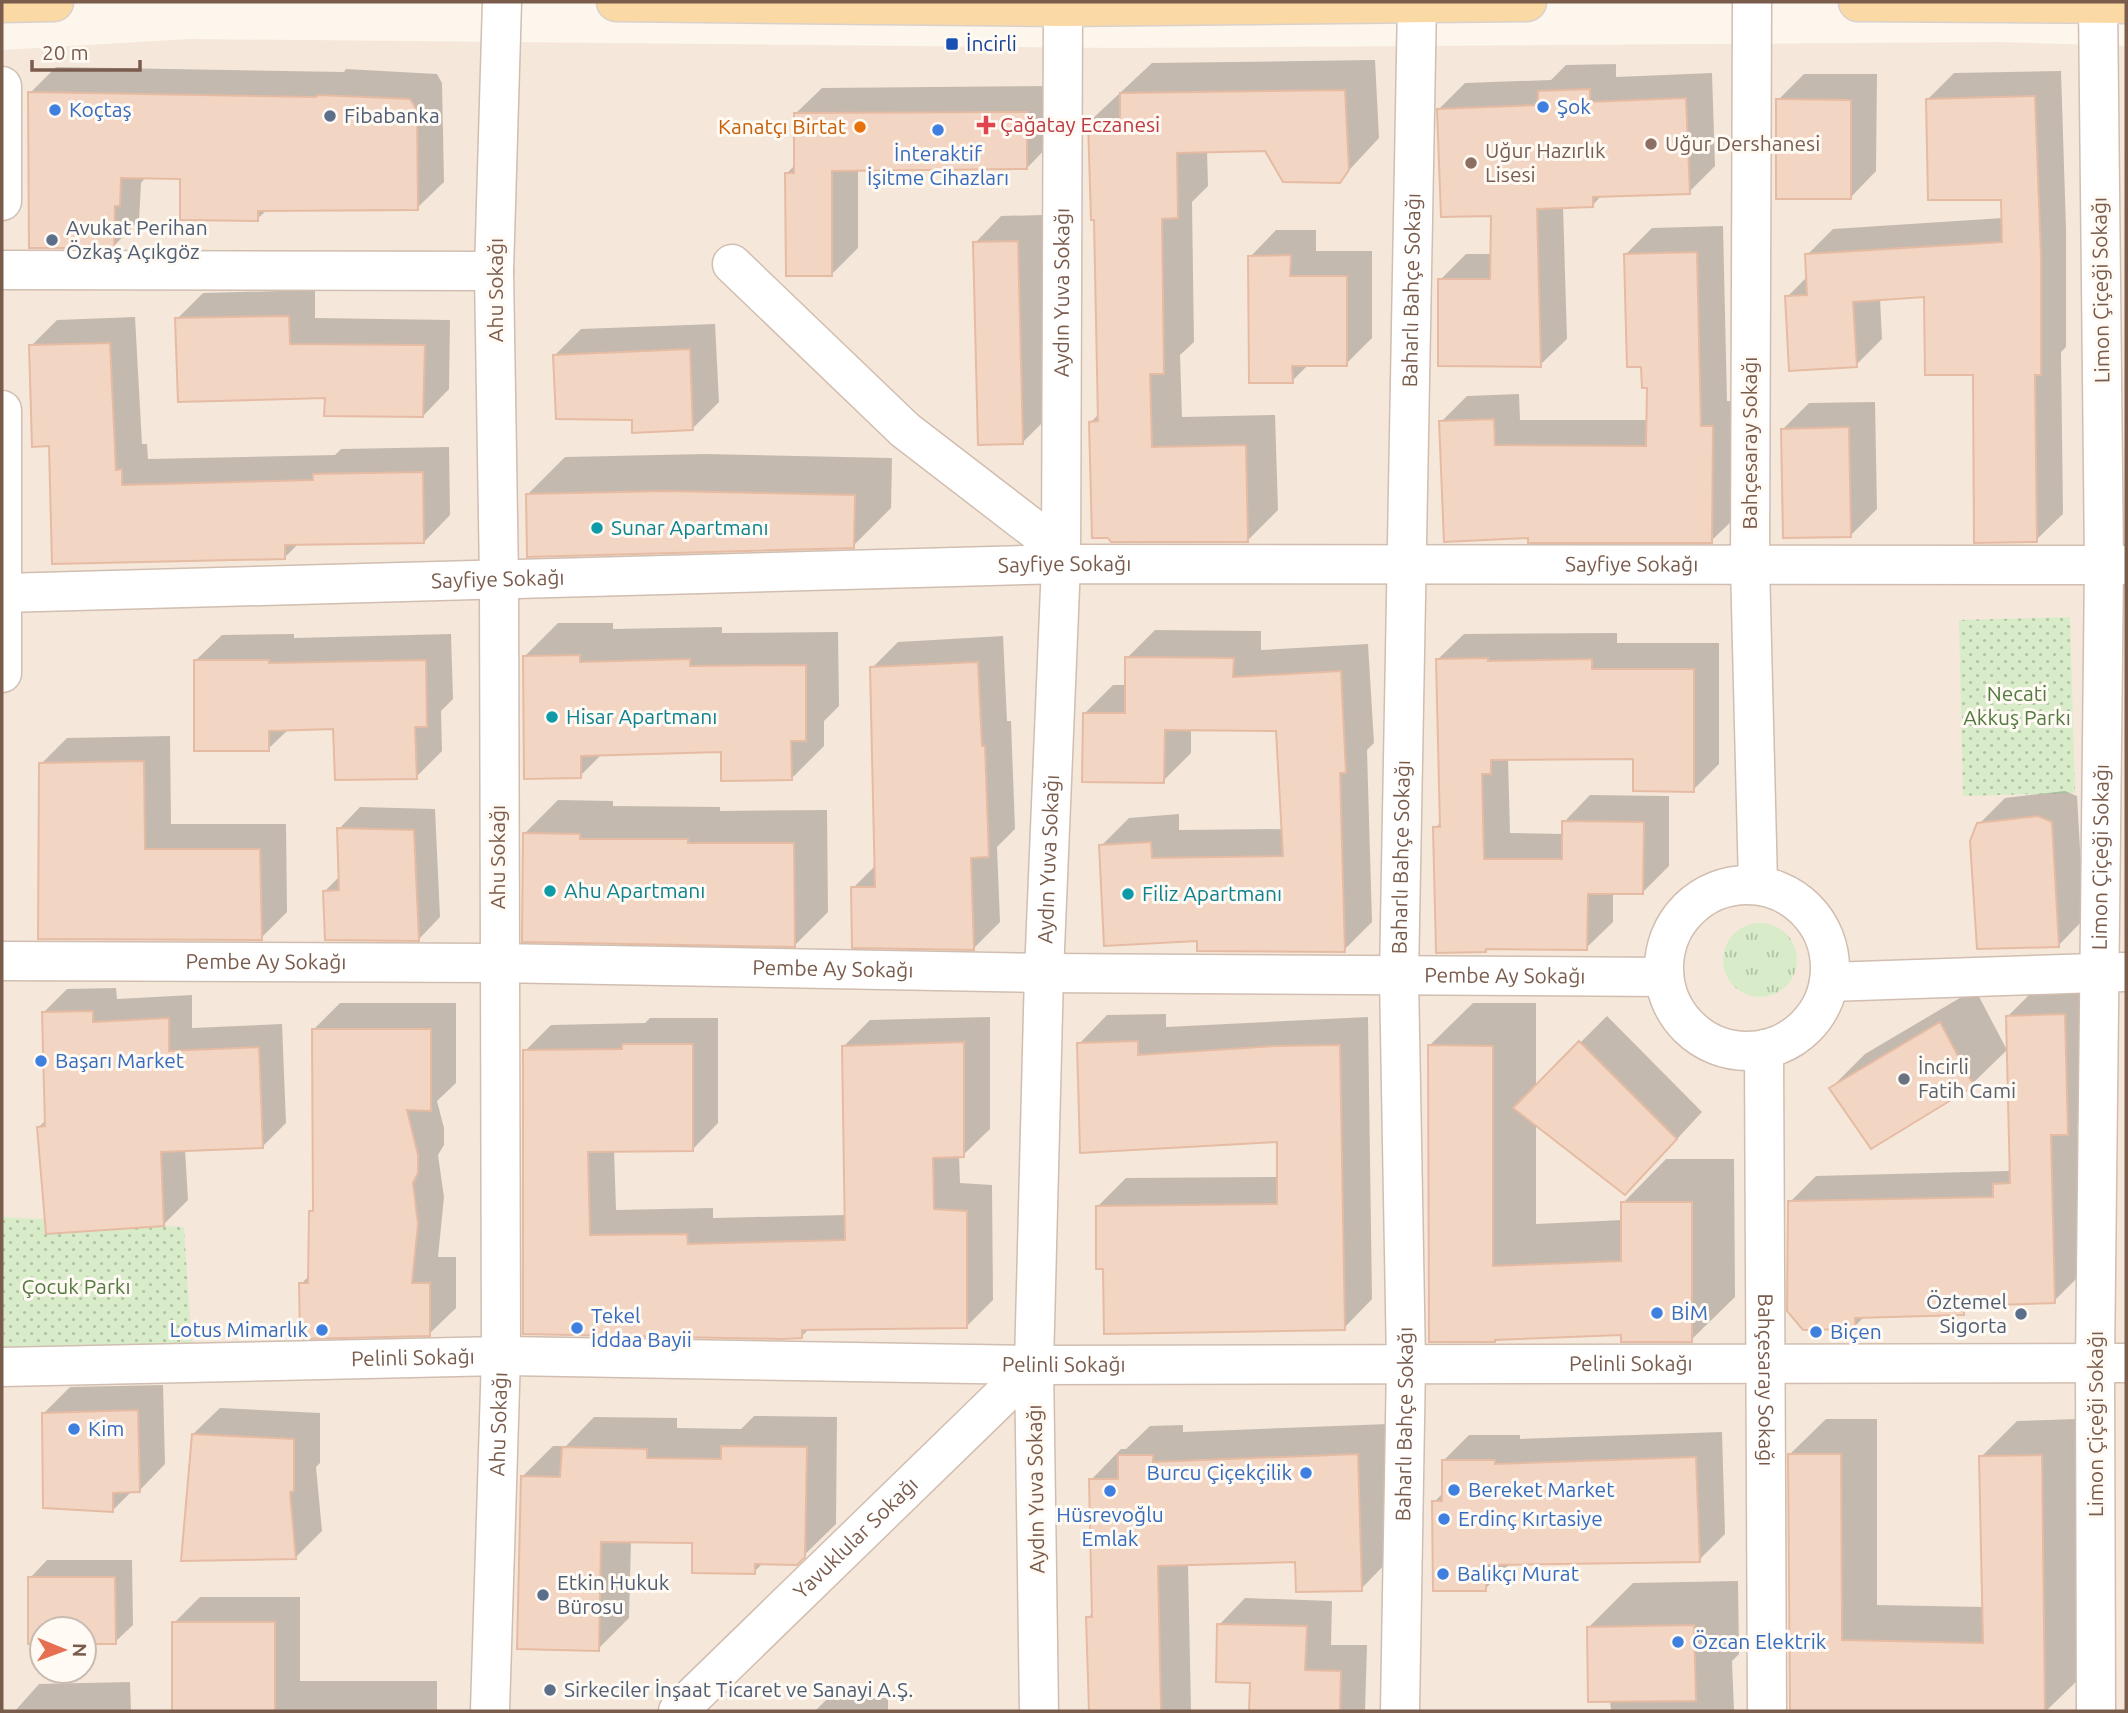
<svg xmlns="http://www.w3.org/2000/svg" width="2128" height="1713" font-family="Ubuntu,sans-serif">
<defs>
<pattern id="grass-tufts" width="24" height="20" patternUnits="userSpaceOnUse" patternTransform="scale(1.75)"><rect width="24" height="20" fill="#d8ecc9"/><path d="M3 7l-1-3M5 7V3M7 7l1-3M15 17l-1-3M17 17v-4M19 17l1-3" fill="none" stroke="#b4c2a5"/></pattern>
<pattern id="park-dots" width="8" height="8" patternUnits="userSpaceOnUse" patternTransform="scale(1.75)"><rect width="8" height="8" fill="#d8ecc9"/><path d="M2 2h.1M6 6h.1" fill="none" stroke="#b4c2a5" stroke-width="1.8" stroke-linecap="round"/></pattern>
</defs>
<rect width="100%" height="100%" fill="#fdf6ec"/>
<!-- residential -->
<path fill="#f5e8da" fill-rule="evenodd" d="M190 39 1120 48 1999 42 2126 46V1711H2V50ZM42 1629H84V1671H42Z"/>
<!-- grass -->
<path fill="url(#grass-tufts)" d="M1723 960a37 37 0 1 1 74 0a37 37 0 1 1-74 0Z"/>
<!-- park -->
<path fill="url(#park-dots)" d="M2070 617 2075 793 1963 796 1959 620Z
M2 1217 184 1227 192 1353H4Z"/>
<!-- shadow -->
<path fill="#0003" d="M1375 60 1379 138 1339 181 1266 149 1207 150 1208 186 1192 202 1194 342 1180 355 1182 417 1275 415 1278 510 1248 540 1091 422 1099 414 1096 218 1090 121 1152 63Z
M1616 64V77L1712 73 1715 166 1689 192 1602 195 1592 206H1563L1567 339 1540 365 1440 280 1466 254H1492L1493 214 1439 109 1465 83 1551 80 1566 65Z
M56 67 344 72 346 69 437 74 442 83 444 182 417 208 267 210 257 219 181 178 146 177 141 183 139 220 113 247 30 93Z
M2061 71 2066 229V347L2061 352 2063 514 2036 540 1974 373 1926 295 1880 298 1882 339 1856 365 1787 297 1808 276 1807 255 1833 229 2003 218 2002 198 1928 99 1954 73Z
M1804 74H1877L1876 171 1850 198 1778 100Z
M1053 86V141L1027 168 858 169V248L832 274 787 173 796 164 795 114 822 88Z
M1044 215 1049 416 1022 443 975 243 1001 216Z
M1723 226 1727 401H1739L1738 515 1711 541 1529 536 1441 422 1467 396 1519 394 1520 420H1648L1649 386 1626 254 1652 228Z
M1276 230H1316V251H1372V338L1346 364H1309L1292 381 1250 257Z
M315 290V318L450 320 449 389 423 416 326 396 177 319 203 293Z
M135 317 142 444H147L148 459 335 455 341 449 449 447 450 515 424 542 299 543 285 557 54 563 50 444 31 346 57 320Z
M715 324 719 402 692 429 555 355 581 329Z
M1875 402 1877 509 1851 535 1783 429 1809 403Z
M705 454 892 458 891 508 853 546 527 495 565 457Z
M558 623H613V629L722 627V633L838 632 839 706 824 721V746L791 779 723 751 603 753 580 776 525 656Z
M1155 630 1261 631V650L1368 644 1374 743 1367 750 1372 922 1344 950 1101 846 1129 818 1179 814V830L1283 829 1278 729 1191 728V753L1163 781 1085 713 1113 685H1127V658Z
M1617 633V643H1719V764L1693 790 1635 757 1508 758 1510 833 1564 834V822L1590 795 1669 796V866L1642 893 1613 892V922L1586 948 1488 947 1485 950 1435 828 1442 821 1437 660 1464 634Z
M294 634V638L451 634 453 699 441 711 442 751 416 777 335 727 289 729 268 749 195 661 222 635Z
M1003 636 1007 721H1011L1015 829 997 847 1000 922 974 948 853 888 877 864 872 668 898 642Z
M170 736 171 824H286L287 912 261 938H40L41 764 67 738Z
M2065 791 2077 796 2084 919 2058 946 1979 824 2005 798Z
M558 800 613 801V806L720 807V811L827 810 828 912 795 945 525 833Z
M360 807 435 809 440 917 419 939 324 892 340 876 339 829Z
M2126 823V943L2125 825Z
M116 988 117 999 192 995V1028L282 1024 286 1123 262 1147 185 1149 188 1200 164 1224 39 1127 47 1119 43 1013 67 989Z
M2090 988 2093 1107 2077 1124 2080 1275 2054 1301 1973 1304 1963 1313 1865 1316 1854 1327 1790 1202 1816 1176 2008 1171 2012 1168 2008 1016 2034 990Z
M1975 989 2007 1050 1972 1084 1831 1088 1865 1054Z
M340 1003H456V1083L437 1101 444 1128V1145L438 1155 444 1197 438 1257H456V1308L429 1334 301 1284 310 1275 311 1212 315 1208 314 1029Z
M1473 1003H1536V1087L1607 1016 1702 1112 1651 1167 1536 1124V1224L1623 1220V1203L1666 1159H1734L1735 1297 1691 1340 1623 1333 1497 1338 1429 1046Z
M1166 1014V1027L1368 1017 1372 1299 1344 1328 1105 1267 1097 1207 1126 1178 1279 1177 1278 1140 1079 1044 1107 1015Z
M990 1017V1129L963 1155H959L960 1183 992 1185 993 1300 966 1327 810 1328 801 1337 525 1333V1051L551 1025 645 1023 650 1018H718V1123L692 1150H614L616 1210 713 1208V1218L846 1215 844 1046 870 1020Z
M163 1385 165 1464 139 1491H132L113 1510 44 1413 70 1387Z
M220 1408 320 1413V1463L316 1467 322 1531 296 1557 193 1434Z
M754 1416 837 1417 836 1524 796 1563H763L754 1572 694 1541 631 1540 629 1618 598 1649 522 1477 553 1446H566L594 1417 677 1418V1428L741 1429Z
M1826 1419H1877V1605L1984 1607 1981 1457 2017 1421 2077 1419 2081 1677 2046 1711H1792L1789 1455Z
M1388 1424 1391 1558 1361 1589 1297 1560 1188 1564 1191 1711H1090L1088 1618 1093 1612 1091 1480 1121 1449H1126L1150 1426 1183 1425V1432Z
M1722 1432 1725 1534 1699 1560 1511 1563 1485 1589 1434 1502 1444 1492 1443 1461 1469 1435H1520V1439Z
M47 1560H132L133 1625 115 1642H84V1629H42V1643L30 1578Z
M1738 1581 1739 1654 1732 1661 1734 1711H1611L1610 1700 1589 1627 1633 1583Z
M200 1597H300V1681H437V1711H174V1623Z
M1245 1598 1332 1601 1331 1645H1367L1365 1711H1251L1252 1681 1219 1625Z
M130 1682 131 1711H15L39 1684Z
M828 1698H888V1711H815Z"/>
<!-- building -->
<path fill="#f3d5c3" stroke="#e6bba3" stroke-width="2" d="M1590 89V102L1686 98 1690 194 1593 197V207L1537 209 1541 367 1438 366V279H1490L1491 216 1441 217 1437 109 1538 105V91Z
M1345 90 1349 170 1340 183 1283 182 1265 151 1177 153 1178 218 1162 219 1164 374H1150L1152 447 1246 445 1248 542H1111L1108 538H1092L1089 422 1098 421 1094 220H1091L1088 120 1120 119V93Z
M28 92 316 97 318 95 410 99 417 110 418 210 258 211V221L180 220V179L121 178 120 206H115L114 248H29Z
M2035 96 2041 256V375H2035L2037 542 1974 543 1973 375H1925L1924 297 1853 302 1857 367 1789 371 1785 296 1807 295 1805 254 2002 242 2001 200H1928L1926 99Z
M1776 99 1851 100V199H1776Z
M1027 112V169L832 171V276H786L785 173H794V113Z
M1018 241 1023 444 978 445 973 242Z
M1697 252 1701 426H1713L1712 543H1528V538L1444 542 1439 421 1494 419 1495 445 1646 446 1647 388H1642L1641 367H1627L1624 254Z
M1291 255 1290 276H1347V366H1292L1293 383H1249L1248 256Z
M289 316 290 344 425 345 423 417 324 416 325 398 178 402 175 318Z
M110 343 116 470 122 469V485L313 480V474L423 472 424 543 285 545V559L52 564 49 446 32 447 29 345Z
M690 349 693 430 632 433V420L556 419 553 355Z
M1849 427 1851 537 1783 538 1781 429Z
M666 491 855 495 854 548 527 557 526 494Z
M580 655V662L690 659V666L806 665V741H791L792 780 721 781V752L581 756V778L524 779 523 656Z
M1125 657 1234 658 1233 677 1341 671 1346 773H1340L1345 952 1197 951V941L1104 946 1099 845 1151 842 1152 858 1283 856 1276 731 1165 730 1164 783 1082 782 1083 713H1125Z
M1488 658V661L1592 659V669H1694V792L1633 791V759L1491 760V774H1482L1484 859H1562V821L1644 822 1643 894H1588L1587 950 1486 949V952L1436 953 1433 827H1440L1436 659Z
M194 660H269V663L426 660 427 727H415L417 779 335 780 333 729 269 731V751H194Z
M978 662 982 746H985L989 857 971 858 974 950 852 948 851 887H875L870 667Z
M144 761 145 849H260L262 940 38 939 39 763Z
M2038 816 2052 822 2059 947 1977 949 1970 841 1977 823Z
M337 828 414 830 419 941 325 940 323 891 339 890Z
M523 833 580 834V839H688V843H794L795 947 522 942Z
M93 1011V1022L169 1018V1051L259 1047 263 1148 161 1152 164 1226 46 1234 37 1127 45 1126 42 1012Z
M2065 1014 2068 1135H2051L2055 1303 1964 1306V1315L1855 1318V1329L1803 1330 1787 1311 1788 1201 1993 1197V1184L2010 1183 2006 1016Z
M1940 1022 1974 1086 1871 1149 1829 1088Z
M312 1029H431V1111L407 1110 418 1155V1173L413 1183 418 1224 412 1283H430V1336L300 1339 299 1283H308L309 1211H313Z
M1138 1041V1055L1275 1046 1340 1045 1345 1330 1104 1334 1103 1269H1096V1206L1277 1204V1142L1080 1153 1077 1043Z
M1579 1041 1677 1139 1625 1195 1513 1108Z
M964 1042V1157L933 1158 934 1209 967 1211V1328L802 1330V1338L782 1339 523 1334V1050L622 1049V1044H693V1151L588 1152 590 1235 687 1234 688 1244 845 1240 842 1046Z
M1428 1045 1493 1046V1266L1621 1261V1202H1692V1342H1621V1335L1495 1340V1342H1429Z
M138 1410 140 1492 113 1493V1512L43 1508 42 1413Z
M192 1434 294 1439V1491L290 1492 296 1559 181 1561Z
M721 1446 807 1447 805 1557 797 1565 755 1564V1574L692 1573V1543L601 1542 599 1651 517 1649 521 1476 560 1477 562 1447 647 1449V1458L721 1459Z
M1358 1454 1362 1591 1296 1592 1295 1562 1158 1566 1161 1711H1089L1086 1617H1092L1089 1479H1118V1455H1153V1462Z
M1788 1454H1841L1842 1640 1983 1643 1979 1456 2042 1455 2045 1711H1790Z
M1696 1457 1700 1562 1486 1565V1591H1433L1432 1501H1442V1460H1495V1464Z
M28 1577H115L116 1644H84V1629H42V1644H28Z
M172 1622H275V1711H172Z
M1217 1624 1307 1626 1305 1670 1341 1671 1340 1711H1249L1250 1683 1216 1682Z
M1694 1625 1696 1701 1588 1702 1587 1627Z"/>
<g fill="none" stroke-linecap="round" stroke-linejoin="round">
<defs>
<g id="minor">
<path d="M1752 2 1750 565 1758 884"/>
<path d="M2 86V201"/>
<path d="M732 264 905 430 1061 550"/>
<path d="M2 270 494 271"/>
<path d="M2 410V673"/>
<path id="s1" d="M3 593 1061 564 2126 565"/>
<circle cx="1747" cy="968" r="83"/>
<path id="s2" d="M2 961 498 963 1044 973 1664 977"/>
<path d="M1829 982 2124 972"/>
<path id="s3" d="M1764 1049 1767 1711"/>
<path id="s4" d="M2 1367 501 1356 1034 1365 2126 1363"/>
<path id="s5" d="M490 1711 501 1356 499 579 494 271 502 2"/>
<path id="s6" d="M678 1711 1034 1365"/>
<path id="s7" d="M1039 1711 1034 1365 1044 973 1061 564 1063 7"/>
<path id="s8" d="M1400 1711 1406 1363 1399 977 1417 2"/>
<path id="s9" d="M2096 1711 2095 1363 2104 565 2098 3"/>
</g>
<path id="major" d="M616 2 1063 7 1527 2
M1858 2 2126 4
M2 3 54 2"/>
</defs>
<!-- minor casing -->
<use href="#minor" stroke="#d1beb0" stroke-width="41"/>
<!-- major casing -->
<use href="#major" stroke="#dad1cd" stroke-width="41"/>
<!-- minor -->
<use href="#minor" stroke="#fff" stroke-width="38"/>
<!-- major -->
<use href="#major" stroke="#fbd9a5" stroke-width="38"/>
</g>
<!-- markers -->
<rect fill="#1a4fb4" stroke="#fffaf3" stroke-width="2.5" x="945" y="37" width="14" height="14" rx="3.5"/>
<g fill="#3f7fe0" stroke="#fffaf3" stroke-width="2.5">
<circle cx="1543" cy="107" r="7"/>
<circle cx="55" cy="110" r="7"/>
<circle cx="938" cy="130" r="7"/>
<circle cx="41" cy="1061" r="7"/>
<circle cx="1657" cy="1313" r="7"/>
<circle cx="577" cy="1328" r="7"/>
<circle cx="322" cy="1330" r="7"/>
<circle cx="1816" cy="1332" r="7"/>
<circle cx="74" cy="1429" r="7"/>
<circle cx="1306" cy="1473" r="7"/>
<circle cx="1454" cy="1490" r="7"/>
<circle cx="1110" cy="1491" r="7"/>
<circle cx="1444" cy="1519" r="7"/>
<circle cx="1443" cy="1574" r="7"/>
<circle cx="1678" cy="1642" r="7"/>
</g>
<g fill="#5c6f8a" stroke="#fffaf3" stroke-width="2.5">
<circle cx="330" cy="116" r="7"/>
<circle cx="52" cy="240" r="7"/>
<circle cx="2021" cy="1314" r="7"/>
<circle cx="543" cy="1595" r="7"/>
<circle cx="550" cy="1690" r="7"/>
</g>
<path fill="#e0444e" stroke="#fffaf3" stroke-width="2.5" d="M982.5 114.5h7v7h7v7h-7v7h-7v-7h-7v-7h7z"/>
<circle fill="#e8710a" stroke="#fffaf3" stroke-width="2.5" cx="860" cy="127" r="7"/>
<g fill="#8d6e63" stroke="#fffaf3" stroke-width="2.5">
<circle cx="1651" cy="144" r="7"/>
<circle cx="1471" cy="163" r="7"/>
</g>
<g fill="#0f9aa8" stroke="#fffaf3" stroke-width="2.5">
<circle cx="597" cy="528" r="7"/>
<circle cx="552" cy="717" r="7"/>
<circle cx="550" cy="891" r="7"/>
<circle cx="1128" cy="894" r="7"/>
</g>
<circle fill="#6b7280" stroke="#fffaf3" stroke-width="2.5" cx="1904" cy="1079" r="7"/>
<g text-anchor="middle" stroke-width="6" stroke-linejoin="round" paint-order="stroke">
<!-- transit labels -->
<g font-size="21" fill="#164399" stroke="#fffaf3" text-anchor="start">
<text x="966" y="51">İncirli</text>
</g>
<!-- shop labels -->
<g font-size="21" fill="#366cbe" stroke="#fffaf3" text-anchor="start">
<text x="1557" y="114">Şok</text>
<text x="69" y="117">Koçtaş</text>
<text x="938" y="161" text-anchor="middle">İnteraktif<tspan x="938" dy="24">İşitme Cihazları</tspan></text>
<text x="55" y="1068">Başarı Market</text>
<text x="1671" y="1320">BİM</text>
<text x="591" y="1323">Tekel<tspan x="591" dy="24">İddaa Bayii</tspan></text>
<text x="308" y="1337" text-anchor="end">Lotus Mimarlık</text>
<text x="1830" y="1339">Biçen</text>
<text x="88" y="1436">Kim</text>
<text x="1292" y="1480" text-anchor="end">Burcu Çiçekçilik</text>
<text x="1468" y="1497">Bereket Market</text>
<text x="1110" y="1522" text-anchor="middle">Hüsrevoğlu<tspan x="1110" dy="24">Emlak</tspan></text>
<text x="1458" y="1526">Erdinç Kırtasiye</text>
<text x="1457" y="1581">Balıkçı Murat</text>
<text x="1692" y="1649">Özcan Elektrik</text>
</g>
<!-- service labels -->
<g font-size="21" fill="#4e5e75" stroke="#fffaf3" text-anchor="start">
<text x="344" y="123">Fibabanka</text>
<text x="66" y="235">Avukat Perihan<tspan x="66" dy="24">Özkaş Açıkgöz</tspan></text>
<text x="2007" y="1309" text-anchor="end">Öztemel<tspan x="2007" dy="24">Sigorta</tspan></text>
<text x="557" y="1590">Etkin Hukuk<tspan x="557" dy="24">Bürosu</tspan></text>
<text x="564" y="1697">Sirkeciler İnşaat Ticaret ve Sanayi A.Ş.</text>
</g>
<!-- health labels -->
<g font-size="21" fill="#be3a42" stroke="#fffaf3" text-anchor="start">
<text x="1000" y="132">Çağatay Eczanesi</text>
</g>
<!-- food labels -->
<g font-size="21" fill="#c56008" stroke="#fffaf3" text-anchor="end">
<text x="846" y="134">Kanatçı Birtat</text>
</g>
<!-- education labels -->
<g font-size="21" fill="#785e54" stroke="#fffaf3" text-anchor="start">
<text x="1665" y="151">Uğur Dershanesi</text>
<text x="1485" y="158">Uğur Hazırlık<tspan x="1485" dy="24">Lisesi</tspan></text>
</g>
<!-- street labels -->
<g font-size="21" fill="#7a5c4d" stroke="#fffaf3">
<text transform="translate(496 290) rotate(-90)" y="7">Ahu Sokağı</text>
<text dy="7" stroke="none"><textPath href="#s8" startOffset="1421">Baharlı Bahçe Sokağı</textPath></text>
<text transform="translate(2101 290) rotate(-91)" y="7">Limon Çiçeği Sokağı</text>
<text dy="7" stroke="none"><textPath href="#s7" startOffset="1419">Aydın Yuva Sokağı</textPath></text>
<text transform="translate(1750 443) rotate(-90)" y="7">Bahçesaray Sokağı</text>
<text dy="7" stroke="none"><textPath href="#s1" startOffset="1062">Sayfiye Sokağı</textPath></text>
<text dy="7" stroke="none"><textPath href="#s1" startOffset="1629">Sayfiye Sokağı</textPath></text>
<text dy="7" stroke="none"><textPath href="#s1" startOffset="495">Sayfiye Sokağı</textPath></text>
<text transform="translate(498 857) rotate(-90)" y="7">Ahu Sokağı</text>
<text dy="7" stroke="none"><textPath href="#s8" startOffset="854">Baharlı Bahçe Sokağı</textPath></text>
<text dy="7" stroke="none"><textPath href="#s9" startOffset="854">Limon Çiçeği Sokağı</textPath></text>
<text dy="7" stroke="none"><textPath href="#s7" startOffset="852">Aydın Yuva Sokağı</textPath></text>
<text dy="7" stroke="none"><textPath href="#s2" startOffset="264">Pembe Ay Sokağı</textPath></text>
<text dy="7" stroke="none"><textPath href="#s2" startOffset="831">Pembe Ay Sokağı</textPath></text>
<text dy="7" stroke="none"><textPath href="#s2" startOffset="1503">Pembe Ay Sokağı</textPath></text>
<text dy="7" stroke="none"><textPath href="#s4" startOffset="411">Pelinli Sokağı</textPath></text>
<text dy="7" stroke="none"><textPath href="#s4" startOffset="1629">Pelinli Sokağı</textPath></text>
<text dy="7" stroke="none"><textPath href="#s4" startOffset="1062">Pelinli Sokağı</textPath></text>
<text dy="7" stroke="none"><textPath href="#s3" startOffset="331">Bahçesaray Sokağı</textPath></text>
<text dy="7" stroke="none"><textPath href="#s5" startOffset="287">Ahu Sokağı</textPath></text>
<text dy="7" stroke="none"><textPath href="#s8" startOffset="287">Baharlı Bahçe Sokağı</textPath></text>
<text transform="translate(2096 1424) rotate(-90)" y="7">Limon Çiçeği Sokağı</text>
<text transform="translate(1036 1489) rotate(-91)" y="7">Aydın Yuva Sokağı</text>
<text dy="7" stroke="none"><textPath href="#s6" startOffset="248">Yavuklular Sokağı</textPath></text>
</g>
<!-- culture labels -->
<g font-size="21" fill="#0d838f" stroke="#fffaf3" text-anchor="start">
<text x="611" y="535">Sunar Apartmanı</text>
<text x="566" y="724">Hisar Apartmanı</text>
<text x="564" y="898">Ahu Apartmanı</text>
<text x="1142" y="901">Filiz Apartmanı</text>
</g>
<!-- park labels -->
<g font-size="21" fill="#537a41" stroke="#fffaf3">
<text x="2017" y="701">Necati<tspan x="2017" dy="24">Akkuş Parkı</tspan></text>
<text x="76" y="1294">Çocuk Parkı</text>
</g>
<!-- worship labels -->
<g font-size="21" fill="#5b616d" stroke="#fffaf3" text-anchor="start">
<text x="1918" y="1074">İncirli<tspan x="1918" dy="24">Fatih Cami</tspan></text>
</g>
</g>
<!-- border -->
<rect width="2128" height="1713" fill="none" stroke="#7a5c4d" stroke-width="7"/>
<!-- north arrow -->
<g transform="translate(63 1650) rotate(91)"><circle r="33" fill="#fffaf3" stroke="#cabbb1" stroke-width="2"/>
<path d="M0-5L12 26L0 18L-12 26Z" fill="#e76f51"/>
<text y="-10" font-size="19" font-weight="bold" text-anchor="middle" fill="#7a5c4d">N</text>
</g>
<!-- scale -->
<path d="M32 60v10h108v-10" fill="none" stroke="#7a5c4d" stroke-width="3.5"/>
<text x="42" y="60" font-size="21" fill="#7a5c4d" stroke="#fffaf3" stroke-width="5" paint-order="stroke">20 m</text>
</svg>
